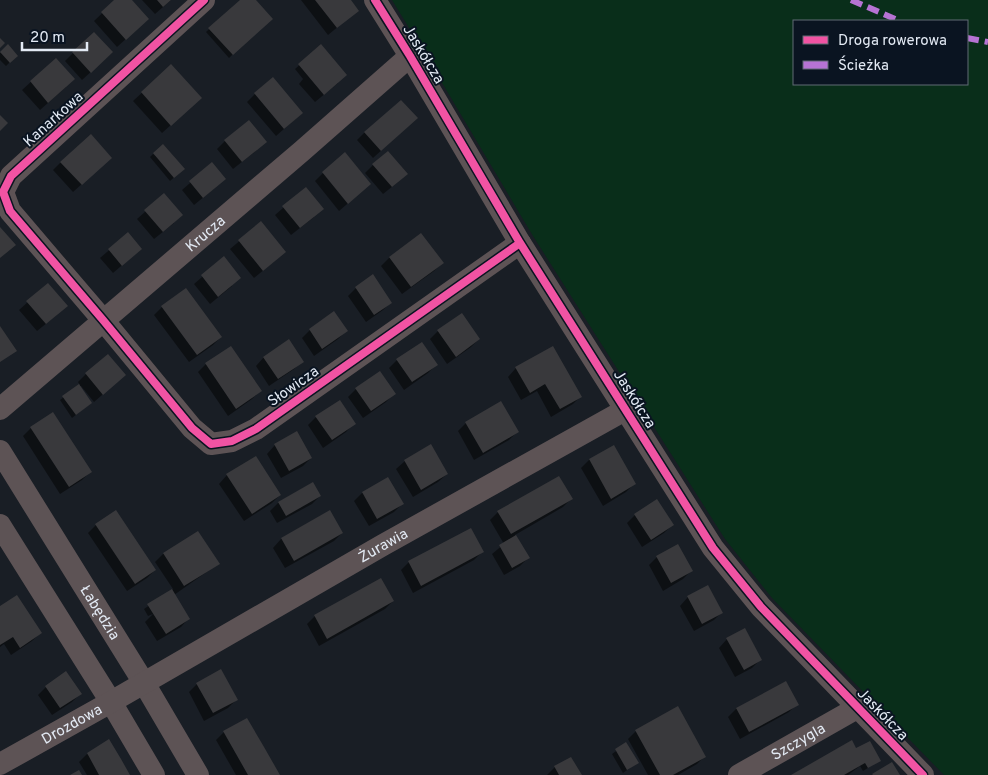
<svg xmlns="http://www.w3.org/2000/svg" width="988" height="775" font-family="Overpass,sans-serif">
<rect width="100%" height="100%" fill="#191e25"/>
<!-- green -->
<path fill="#092e1a" fill-rule="evenodd" d="M392 0H988V775H944L772 598 725 539 533 236 422 49ZM967 21V84H794V21Z"/>
<!-- shadow -->
<path fill="#0007" d="M116 0H130L139 27 117 47 94 21Z
M142 0H171L155 14Z
M241 0H254L234 53 229 58 206 32Z
M301 0H349L357 11 328 35Z
M8 46 16 56 6 66 0 60V53Z
M321 46 338 83 315 102 299 84 303 79 295 69Z
M73 53 104 60 82 80 65 61Z
M56 59 66 87 40 110 22 90Z
M171 66 192 106 162 133 133 101Z
M255 94 302 113 276 136 247 102Z
M408 126 373 158 357 140 365 132Z
M225 141 257 150 233 169 217 149Z
M153 154 179 173 170 181 150 157Z
M61 162 102 166 73 192 53 170Z
M212 164 216 187 194 205 182 190Z
M373 165 398 182 383 194 365 173Z
M323 173 361 192 339 211 315 181Z
M306 188 314 217 291 235 275 215Z
M164 195 174 223 154 239 137 219Z
M261 223 276 260 254 278 230 249Z
M128 234 141 249 113 273 100 258Z
M421 235 442 263 434 271 402 294 381 266 389 258Z
M224 258 232 286 210 304 194 284Z
M48 284 58 314 37 331 19 310Z
M356 288 391 302 383 310 366 322 348 296Z
M162 307 221 337 213 345 189 362 154 315Z
M334 313 346 331 338 339 314 356 302 338 310 330Z
M438 331 479 339 471 347 447 364 430 339Z
M264 357 302 361 294 369 269 386 256 366Z
M397 360 436 365 428 373 404 390 389 368Z
M206 364 260 391 252 399 228 416 198 372Z
M516 368 581 396 573 404 551 417 537 391 521 400 508 377Z
M86 374 125 375 94 402 81 386 79 387 91 403 72 418 60 400 80 385 78 382Z
M356 389 394 393 386 402 363 418 348 397Z
M316 417 354 423 346 432 323 448 308 425Z
M466 423 517 432 509 440 474 460 458 431Z
M31 428 90 472 82 480 60 494 23 436Z
M297 433 311 458 303 466 281 478 267 454 275 445Z
M614 446 634 484 626 492 603 506 581 468 589 460Z
M405 461 447 474 438 482 413 497 396 469Z
M227 475 280 495 272 503 244 521 219 484Z
M362 493 402 504 394 512 369 526 354 501Z
M320 496 312 504 277 523 270 511 278 503Z
M571 499 563 507 515 535 528 558 520 566 504 575 492 554 504 544 490 520 498 512Z
M330 512 342 533 334 541 285 568 273 548 281 539Z
M635 515 672 525 664 533 642 547 627 523Z
M96 525 155 570 147 578 127 591 88 533Z
M198 532 218 564 174 595 189 618 181 627 157 641 145 622 153 614 148 616 144 609 173 589 155 562 163 554Z
M482 552 474 560 413 593 401 570 409 562Z
M657 557 691 571 683 579 663 591 649 565Z
M708 586 722 612 714 620 694 631 680 606 688 597Z
M393 601 385 609 319 646 307 624 315 616Z
M0 607 40 633 32 641 11 655 4 644 0 647Z
M727 639 760 660 752 668 735 677 719 648Z
M785 682 797 704 789 712 740 739 728 717 736 709Z
M197 684 236 700 228 708 204 721 189 692Z
M46 687 80 694 72 702 52 715 38 695Z
M677 708 705 756 697 764 678 775H648L628 739 636 731Z
M224 732 278 775H236L216 740Z
M626 744 637 763 623 773 612 754Z
M856 749 879 761 863 771 860 766 848 775H793Z
M87 754 128 775H87L79 762Z
M555 767 580 775H547Z"/>
<!-- building -->
<path fill="#39393c" d="M114 0H132L149 19 126 40 101 12Z
M157 0H171L163 7Z
M240 0H256L273 19 233 55 208 28Z
M315 0H351L359 11 337 28Z
M94 32 113 52 91 73 72 52Z
M0 38 5 43 0 48Z
M8 44 18 56 10 63 0 52Z
M321 44 347 75 324 95 298 64Z
M56 58 75 79 48 103 30 81Z
M171 64 202 98 171 126 141 92Z
M273 77 303 113 284 129 254 93Z
M401 100 418 118 381 151 364 132Z
M0 115 8 123 0 131Z
M249 120 267 142 242 162 224 140Z
M91 134 112 158 82 185 60 162Z
M163 144 185 169 174 178 153 153Z
M388 151 408 174 392 187 372 164Z
M345 152 371 184 348 204 322 172Z
M212 162 226 179 203 198 189 181Z
M306 187 324 209 300 228 282 206Z
M164 193 183 215 163 232 144 210Z
M261 221 286 252 263 271 238 240Z
M0 227 16 245 0 258Z
M128 232 142 249 122 266 108 249Z
M421 233 444 263 411 287 389 257Z
M224 256 241 278 218 297 201 275Z
M373 274 392 303 374 315 355 287Z
M48 283 68 306 46 324 26 301Z
M186 288 222 337 197 355 161 306Z
M334 311 348 331 322 349 309 329Z
M462 313 480 339 456 357 437 330Z
M0 326 17 351 0 362Z
M289 339 304 362 278 379 263 357Z
M422 342 438 365 412 382 396 359Z
M231 346 262 391 236 409 205 363Z
M553 346 582 397 560 409 545 384 530 393 515 367Z
M108 354 126 375 103 395 85 373Z
M380 371 396 394 371 411 355 388Z
M79 384 92 403 76 415 62 396Z
M340 400 356 424 332 440 315 416Z
M501 401 519 432 483 453 465 422Z
M53 412 92 472 69 487 30 427Z
M297 431 312 458 289 471 274 444Z
M431 444 448 474 421 490 404 460Z
M614 445 636 484 611 499 589 459Z
M256 456 281 495 252 514 226 474Z
M559 476 573 499 511 534 497 511Z
M388 477 404 504 377 519 362 492Z
M313 482 321 496 286 516 278 502Z
M657 499 674 525 651 540 634 514Z
M116 510 156 570 135 584 95 524Z
M330 510 343 533 294 561 281 538Z
M471 528 484 552 421 586 408 561Z
M198 531 220 564 184 586 163 553Z
M516 535 530 558 512 568 499 545Z
M678 544 693 571 671 583 656 556Z
M381 578 394 601 327 639 314 615Z
M708 585 723 613 702 624 687 596Z
M172 589 190 619 166 634 147 604Z
M17 595 42 633 20 648 13 637 0 645V606Z
M745 628 762 660 744 670 726 638Z
M221 669 238 700 213 713 196 683Z
M66 671 82 694 60 708 45 686Z
M786 681 799 705 749 732 736 708Z
M678 706 706 757 673 775H660L635 730Z
M247 718 264 747 280 775H248L223 731Z
M109 739 121 759 130 775H99L87 753Z
M852 740 856 748 870 741 881 761 868 768 865 763 844 775H791Z
M626 742 639 763 627 770 615 749Z
M571 757 582 775H559L554 766Z
M892 762 900 775H873L872 774Z
M79 770 82 775H70Z"/>
<g fill="none" stroke-linecap="round" stroke-linejoin="round">
<!-- minor -->
<g stroke="#5d5355" stroke-width="22">
<path d="M204 0 11 176 3 192 10 211 103 320 192 428 211 444 232 441 256 429 520 243"/>
<path d="M375 0 410 56 520 243 713 548 761 607 923 775"/>
<path id="s1" d="M0 409 302 151 410 56"/>
<path id="s2" d="M0 451 144 683 198 775"/>
<path d="M0 525 111 702 154 775"/>
<path id="s3" d="M0 764 111 702 383 545 625 410"/>
<path id="s4" d="M739 775 857 708"/>
</g>
<!-- quiet -->
<path stroke="#b673d3" stroke-width="6" stroke-dasharray="12 6" stroke-linecap="butt" d="M851 0 900 21
M967 38 988 42"/>
<defs>
<path id="cycleway" d="M204 0 11 176 3 192 10 211 103 320 192 428 211 444 232 441 256 429 520 243
M375 0 410 56 520 243 713 548 761 607 923 775"/>
</defs>
<!-- cycleway casing -->
<use href="#cycleway" stroke="#0a1421" stroke-width="11"/>
<!-- cycleway -->
<use href="#cycleway" stroke="#f153a3" stroke-width="8"/>
</g>
<g text-anchor="middle" stroke-width="4" stroke-linejoin="round" paint-order="stroke">
<!-- street labels -->
<g font-size="15" fill="#e3eaf4" stroke="#0a1421">
<text transform="translate(424 54) rotate(59)" y="5">Jaskółcza</text>
<text transform="translate(53 119) rotate(-42)" y="5">Kanarkowa</text>
<text dy="5" stroke="none"><textPath href="#s1" startOffset="270">Krucza</textPath></text>
<text transform="translate(293 386) rotate(-35)" y="5">Słowicza</text>
<text transform="translate(635 399) rotate(58)" y="5">Jaskółcza</text>
<text dy="5" stroke="none"><textPath href="#s3" startOffset="441">Żurawia</textPath></text>
<text dy="5" stroke="none"><textPath href="#s2" startOffset="190">Łabędzia</textPath></text>
<text transform="translate(883 714) rotate(46)" y="5">Jaskółcza</text>
<text dy="5" stroke="none"><textPath href="#s3" startOffset="82">Drozdowa</textPath></text>
<text dy="5" stroke="none"><textPath href="#s4" startOffset="68">Szczygla</textPath></text>
</g>
</g>
<!-- legend -->
<rect x="793" y="20" width="175" height="65" fill="#0a1421" stroke="#616a75"/>
<rect x="803" y="36" width="25" height="8" fill="#f153a3" stroke="#616a75"/>
<text x="838" y="45" font-size="15" fill="#e3eaf4">Droga rowerowa</text>
<rect x="803" y="61" width="25" height="8" fill="#b673d3" stroke="#616a75"/>
<text x="838" y="70" font-size="15" fill="#e3eaf4">Ścieżka</text>
<!-- scale -->
<path d="M22 42v8h65v-8" fill="none" stroke="#e3eaf4" stroke-width="2.5"/>
<text x="30" y="42" font-size="15" fill="#e3eaf4" stroke="#0a1421" stroke-width="4" paint-order="stroke">20 m</text>
</svg>
